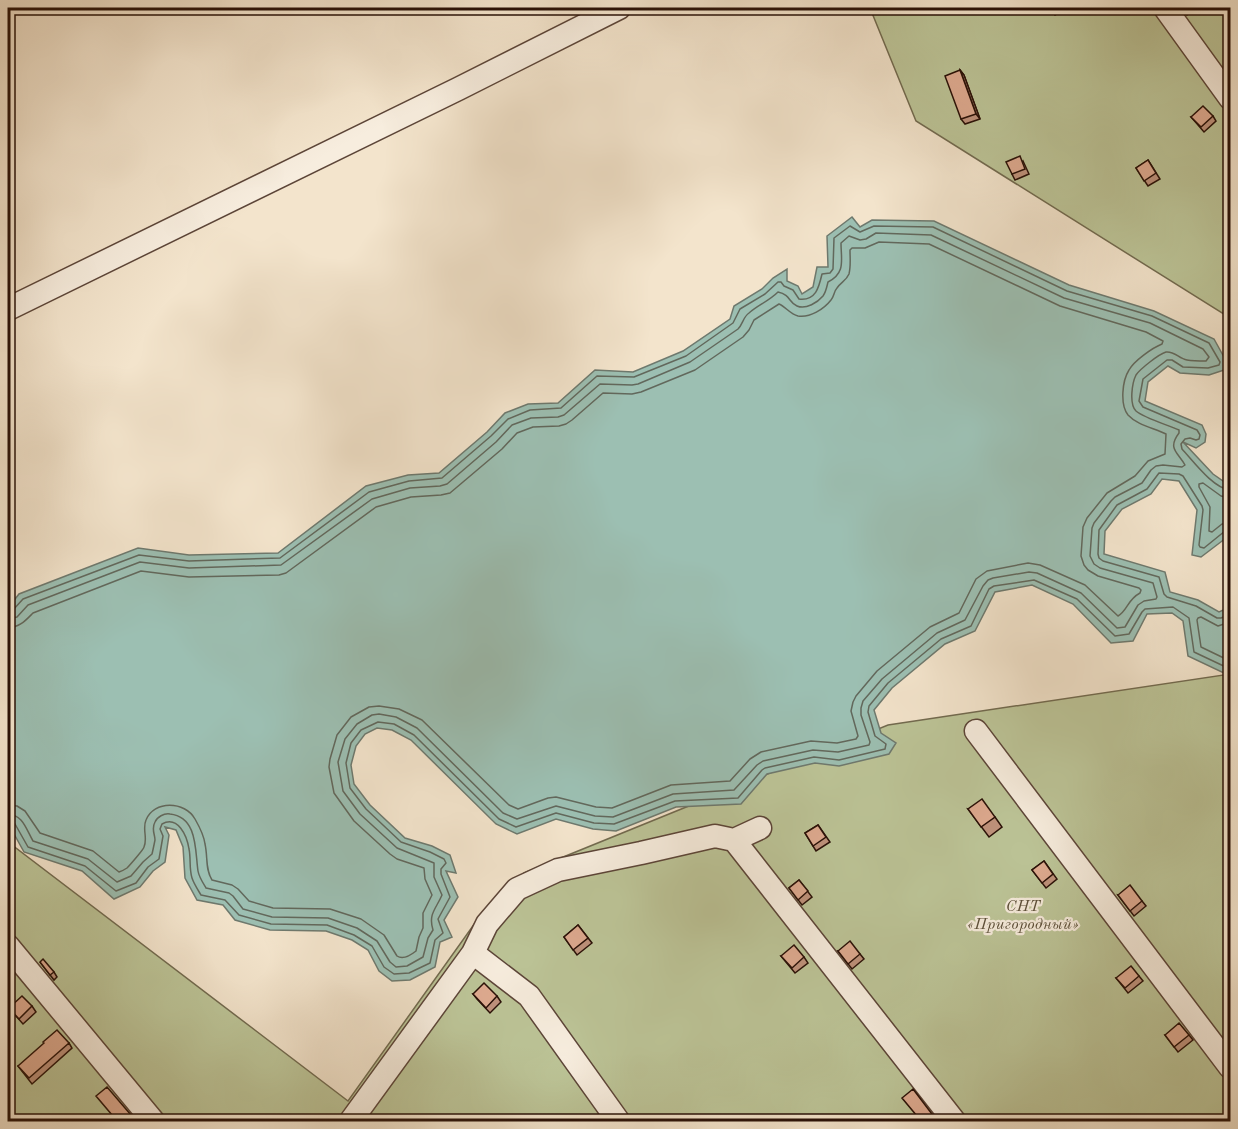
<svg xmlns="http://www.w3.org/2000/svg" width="1238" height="1129" font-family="'Old Standard TT',serif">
<rect width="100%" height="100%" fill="#f3e4cc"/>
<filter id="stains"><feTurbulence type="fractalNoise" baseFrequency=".00333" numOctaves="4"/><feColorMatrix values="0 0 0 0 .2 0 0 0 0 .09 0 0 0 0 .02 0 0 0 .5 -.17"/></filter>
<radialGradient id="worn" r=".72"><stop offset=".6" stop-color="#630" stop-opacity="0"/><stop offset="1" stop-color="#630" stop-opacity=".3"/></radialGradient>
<!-- green -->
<path fill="#bcc497" stroke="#726a4f" stroke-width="1.5" d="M870 8H1230V318L916 121Z
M1230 674V1121H8V842L348 1101 480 916 524 873 888 725Z"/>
<!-- water -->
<path fill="#9cbfb2" stroke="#6e796e" stroke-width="1.5" d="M852 217 860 227 872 220 934 221 1069 285 1154 311 1214 339 1230 368 1209 375 1180 373 1168 366 1148 382 1145 401 1202 425 1206 434 1205 442 1196 448 1183 442 1213 474 1230 486V535L1201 557 1192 555 1197 510 1179 481 1162 479 1151 494 1122 509 1105 531 1104 554 1165 572 1170 592 1198 600 1219 612 1230 607V674L1228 675 1188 656 1183 621 1172 613 1147 614 1133 641 1111 643 1073 604 1032 585 995 592 975 631 945 644 892 688 874 710 881 733 896 743 889 754 839 766 815 763 767 774 741 804 676 807 616 831 593 829 556 819 517 834 496 824 411 740 392 730 377 728 365 734 356 746 351 765 354 784 370 805 405 838 432 846 450 855 456 873 446 871 458 897 444 920 452 937 440 942 435 967 410 980 392 981 379 971 368 950 352 940 326 931 270 930 235 920 223 905 197 900 185 878 183 847 176 830 165 827 169 835 165 862 153 871 140 887 114 899 82 871 24 852 8 823V608L19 594 138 548 189 555 278 553 366 486 408 475 439 473 487 432 505 413 528 404 558 403 595 370 633 372 683 351 730 319 734 306 762 289 773 278 787 269V281L798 286 802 294 813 287 817 267H828L827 236Z"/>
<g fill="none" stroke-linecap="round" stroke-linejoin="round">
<!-- shore -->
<path stroke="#62685c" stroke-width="1.5" d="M1230 498 1221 496 1203 483 1199 484V487L1210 507 1209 531 1212 532 1222 524 1230 523
M1230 530 1225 531 1204 548 1200 547 1199 545 1203 510 1202 506 1183 476 1179 474 1159 473 1147 489 1117 505 1099 530 1098 554 1099 558 1103 561 1159 577 1164 594 1167 597 1196 606 1217 618H1221L1230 614
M8 611 13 610 23 599 139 555 189 561 280 558 369 492 409 481 442 478 491 436 508 419 530 410 561 408 597 376 634 377 686 356 733 323 740 309 765 294 778 282H781L784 286 793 290 799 299C816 301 819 287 822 274L830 273 833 269 834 238 850 226 860 232 874 226 933 227 1067 291 1152 316 1209 343 1220 362 1219 365 1208 368 1183 367 1172 360H1167L1143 379 1139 401 1143 407 1197 430 1200 435 1199 439 1196 440 1190 438 1185 439 1181 444 1182 449C1194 462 1213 488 1230 490
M8 619 17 617 28 605 140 562 189 568 281 565 372 499 410 488 440 486 447 484 496 442 512 425 531 418 558 417 564 415 600 384 632 385 638 384 690 362 738 329C743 324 743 317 749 313 758 305 769 301 778 292 791 295 788 302 797 306 806 310 818 302 823 296 826 292 827 286 828 282 846 273 841 260 841 243L849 236 860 240 866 239 876 233 931 235 1064 298 1150 323 1203 349 1209 357 1206 361C1200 361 1193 361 1187 360 1179 359 1175 351 1166 352 1159 354 1140 369 1136 375 1132 383 1129 404 1136 411 1144 418 1168 425 1179 430V433C1167 449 1178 452 1185 465L1182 467 1163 465 1156 466 1151 470 1142 483 1115 497 1111 501 1094 523 1092 528 1090 556 1094 564 1100 568 1153 583 1157 597 1156 599 1144 601 1138 605 1125 627 1117 628 1081 593 1037 573 1029 572 993 578 988 580 983 586 965 620 937 633 882 679 863 701 861 708V715L870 742 869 745 838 752 813 750 763 761 757 765 734 790 673 794 613 817 595 816 556 806 517 819 503 813 417 728 396 717 379 714 372 715 357 724 345 739 338 762 343 791 360 814 397 848 434 863V877L442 895C436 909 428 914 433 930L428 938 423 957 407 966 396 967 390 962 377 941 357 928 328 918 272 917 243 909 233 896 229 893 206 888C203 883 199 877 198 871 195 851 198 817 170 814 164 813 157 817 155 822 151 829 155 834 155 840 154 845 153 850 152 854L143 862 131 876 117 882 88 859 33 841C26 829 23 815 8 814
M1230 622 1218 626 1201 617 1198 618 1197 620 1201 647 1230 661
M8 628C20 627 25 621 33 613L141 571 189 577 279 575 286 573 376 507 411 497 441 495 450 493 502 449 517 433 533 427 559 426 566 424 572 420 603 393 632 394 641 392 695 370 743 337 749 330 754 320 779 304C786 307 790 314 798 316 810 318 824 309 831 300 834 297 834 291 837 288 841 282 846 281 849 274 851 266 850 258 850 250L852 248H865L879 242 929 244 1060 306 1146 332 1163 341 1162 344C1152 348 1134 361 1129 370 1122 381 1120 405 1128 415 1137 425 1154 428 1166 434L1165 454 1148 461 1135 476 1107 493 1087 518 1083 527 1081 556 1084 565 1088 570 1098 576 1139 588 1141 590 1140 593C1127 600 1128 610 1118 616L1085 585 1040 565 1028 563 987 571 976 579 959 613 930 627 877 671 856 696 853 702 851 711 858 736 856 739 837 743 811 741 761 752 750 759 730 781 671 785 612 808 596 807 556 797 548 798 518 809 509 805 422 720 399 709 379 706 369 707 351 717 337 735 330 759 329 767 334 793 354 821 390 854 397 859 424 868 425 879 432 895 423 913V928L419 937 416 951C411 955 403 960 397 956L384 935 361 919 330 909 273 908 249 901 238 889 232 885 212 880C205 869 208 857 205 844 204 836 199 826 195 819 185 801 154 800 146 820 142 829 148 838 144 847 144 849 129 866 127 868 124 870 122 871 119 872L93 851 40 833 25 811 17 806 8 805
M8 821 11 822 15 824 28 847 85 866 116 891 136 883 148 867 159 859 163 836 160 829 162 824C178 815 187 836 189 849 191 858 189 869 192 878 194 884 198 890 201 895L225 900 239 915 271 924 327 925 354 935 372 946 384 967 394 974 409 973 430 963 435 940 443 933 438 919 450 897 441 874V869L446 863 444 859 430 852 401 842 366 809 350 788 346 763 351 743 361 730 378 722 394 724 414 735 499 819 516 827 556 813 594 823 614 824 675 801 738 798 762 770 765 768 814 757 839 760 885 749 886 744 875 736 868 712 869 706 888 683 941 639 971 626 989 589 994 586 1034 580 1077 599 1115 636 1129 634 1142 612 1145 609 1173 607 1189 618 1194 652 1230 669"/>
<defs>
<path id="minor" d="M1165 8 1230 98
M8 309 458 89 619 8
M976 731 1230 1067
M734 840 955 1122
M8 946 154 1122
M473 953 529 996 619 1122
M350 1122 473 953 487 924 517 889 558 870 641 853 715 836 734 840 760 828"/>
</defs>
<!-- minor casing -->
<use href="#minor" stroke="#5c4538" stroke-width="25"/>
<!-- minor -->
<use href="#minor" stroke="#f7edde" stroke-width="22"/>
</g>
<!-- wall -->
<path fill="#bf927c" stroke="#291007" stroke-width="1.5" d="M1050 8H1068L1055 15Z
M1181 8H1196L1187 15Z
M960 70 964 75 980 119 965 124 961 119Z
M1213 116 1216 121 1204 132 1191 117Z
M1148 160 1160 179 1148 186 1136 168Z
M1023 161 1029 174 1015 180 1012 174Z
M968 809 995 817 1002 827 989 837Z
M818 825 830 842 816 851 805 833Z
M1044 861 1057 879 1046 888 1032 870Z
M799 880 812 897 802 905 789 888Z
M1118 895 1142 901 1146 906 1134 916Z
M578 925 592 943 577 955 564 937Z
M838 951 860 954 864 959 852 969Z
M781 956 804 957 808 963 795 973Z
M40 962 54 972 57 977 54 980Z
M1139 976 1143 981 1128 993 1116 978Z
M473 994 497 996 501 1002 490 1013 477 999Z
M32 1006 36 1012 23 1024 9 1008Z
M1165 1035H1189L1193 1040 1178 1052Z
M69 1043 72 1048 32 1084 18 1066Z"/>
<!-- shaded-wall -->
<path fill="#9b7765" stroke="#291007" stroke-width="1.5" d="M960 70 964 75 980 119 976 114Z"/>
<!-- building -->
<path fill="#deaa90" stroke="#291007" stroke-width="1.5" d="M960 70 976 114 961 119 945 76Z
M1203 106 1213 116 1201 127 1191 117Z
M1020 156 1025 169 1012 174 1006 162Z
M1148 160 1156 173 1144 181 1136 168Z
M982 799 995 817 981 827 968 809Z
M818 825 826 837 813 846 805 833Z
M1044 861 1053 874 1042 883 1032 870Z
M799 880 808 891 798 900 789 888Z
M1130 885 1142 901 1130 911 1118 895Z
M578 925 588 938 573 950 564 937Z
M850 941 860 954 848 964 838 951Z
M794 945 804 957 792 968 781 956Z
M43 959 54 972 50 975 40 962Z
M1131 966 1139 976 1125 988 1116 978Z
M484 983 497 996 486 1008 473 994Z
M22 996 32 1006 19 1019 9 1008Z
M1179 1023 1189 1035 1174 1047 1165 1035Z
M57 1030 69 1043 29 1078 18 1066 44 1043 43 1042Z
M107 1087 137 1122H118L96 1096Z
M913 1089 938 1122H922L902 1098Z"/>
<g text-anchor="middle" stroke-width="4.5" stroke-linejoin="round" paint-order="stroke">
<!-- park labels -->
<g font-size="16" font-style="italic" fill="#5c4f39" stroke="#f7edde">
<text x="1023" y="911">СНТ<tspan x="1023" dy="18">«Пригородный»</tspan></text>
</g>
</g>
<!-- margin -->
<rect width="1238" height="1129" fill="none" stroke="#f3e4cc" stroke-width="30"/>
<rect x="9" y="9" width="1220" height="1111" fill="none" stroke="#291007" stroke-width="3"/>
<rect x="15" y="15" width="1208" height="1099" fill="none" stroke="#291007" stroke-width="1.5"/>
<rect width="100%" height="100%" filter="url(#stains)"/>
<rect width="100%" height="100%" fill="url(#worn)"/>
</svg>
